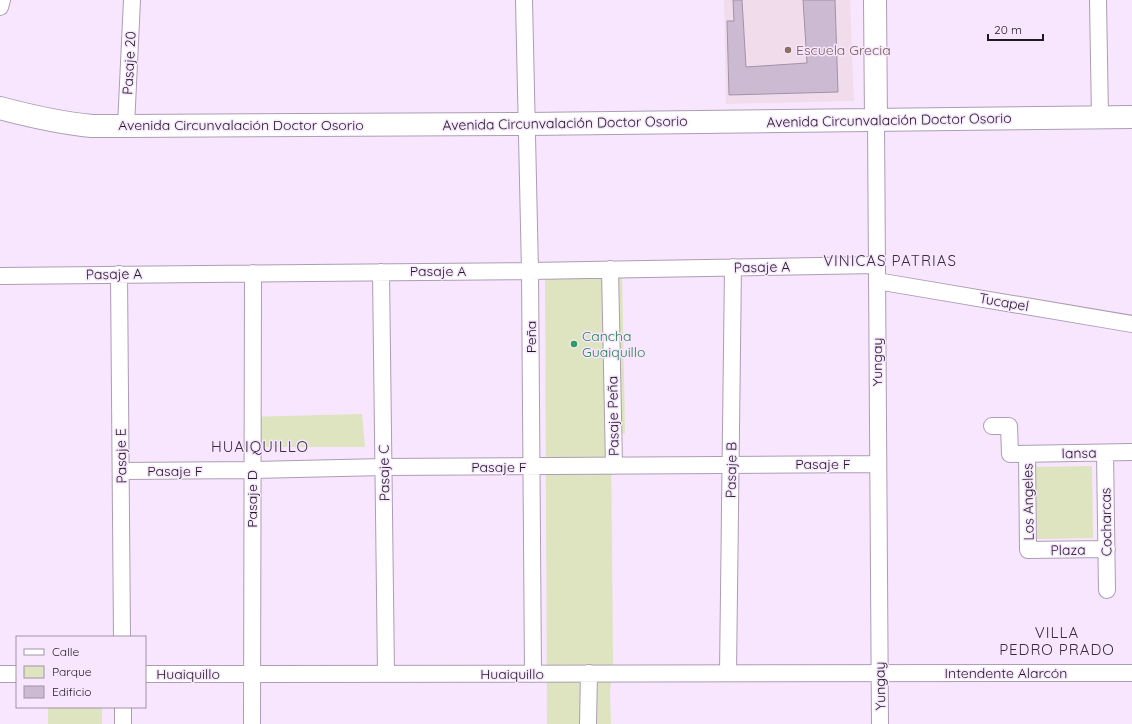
<svg xmlns="http://www.w3.org/2000/svg" width="1132" height="724" font-family="Quicksand,sans-serif">
<rect width="100%" height="100%" fill="#f7e6fe"/>
<!-- education -->
<path fill="#f0dceb" d="M724 0H850L854 101 726 104Z"/>
<!-- green -->
<path fill="#dde4bf" d="M622 273 625 433 611 436 613 663 610 692 611 724H547L545 277Z
M362 414 365 447H247V417Z
M1092 466 1093 538 1037 539 1035 467Z
M48 707H102V724H48Z"/>
<!-- building -->
<path fill="#cbbad2" stroke="#a291a8" d="M733 0H742L746 67 807 63 803 0H835L838 92 729 95 727 21H734Z"/>
<g fill="none" stroke-linecap="round" stroke-linejoin="round">
<defs>
<path id="street" d="M524 0 530 271 533 674
M1098 0 1100 118
M0 7 2 0
M876 120 880 724
M126 126 132 0
M610 269 614 466
M381 272 386 674
M119 274 122 637
M0 276 530 271 877 265
M877 281 1132 324
M992 426H1009L1010 454 1132 452
M1105 453 1107 590
M1027 454 1028 550 1107 549
M121 471 252 470 384 467 878 464
M728 673 733 267
M0 674H17
M145 674 1132 673
M123 707V724
M252 724 253 273
M588 724 589 673"/>
<path id="secondary" d="M875 0 876 120
M0 108C30 116 61 123 92 126 103 126 115 126 126 126L527 124 1132 117"/>
</defs>
<!-- street casing -->
<use href="#street" stroke="#ad9db4" stroke-width="18"/>
<!-- secondary casing -->
<use href="#secondary" stroke="#ad9db4" stroke-width="24"/>
<!-- street -->
<use href="#street" stroke="#fff" stroke-width="16"/>
<!-- secondary -->
<use href="#secondary" stroke="#fff" stroke-width="22"/>
</g>
<!-- markers -->
<circle fill="#8d6e63" stroke="#f7e6fe" stroke-width="1.5" cx="788" cy="50" r="4"/>
<circle fill="#2e9e5b" stroke="#f7e6fe" stroke-width="1.5" cx="574" cy="344" r="4"/>
<g text-anchor="middle" stroke-width="3" stroke-linejoin="round" paint-order="stroke">
<!-- education labels -->
<g font-size="14" fill="#785e54" stroke="#f7e6fe" text-anchor="start">
<text x="796" y="55">Escuela Grecia</text>
</g>
<!-- street labels -->
<g font-size="14" fill="#1f1922" stroke="#f7e6fe">
<text transform="translate(129 63) rotate(-87)" y="5">Pasaje 20</text>
<text transform="translate(889 120) rotate(-1)" y="5">Avenida Circunvalación Doctor Osorio</text>
<text transform="translate(565 123) rotate(-1)" y="5">Avenida Circunvalación Doctor Osorio</text>
<text x="241" y="130">Avenida Circunvalación Doctor Osorio</text>
<text transform="translate(762 267) rotate(-1)" y="5">Pasaje A</text>
<text x="438" y="276">Pasaje A</text>
<text transform="translate(114 274) rotate(-1)" y="5">Pasaje A</text>
<text transform="translate(1004 302) rotate(10)" y="5">Tucapel</text>
<text transform="translate(531 337) rotate(-90)" y="5">Peña</text>
<text transform="translate(877 362) rotate(-90)" y="5">Yungay</text>
<text transform="translate(613 416) rotate(-91)" y="5">Pasaje Peña</text>
<text transform="translate(1079 453) rotate(-1)" y="5">Iansa</text>
<text transform="translate(121 456) rotate(-91)" y="5">Pasaje E</text>
<text x="823" y="469">Pasaje F</text>
<text x="499" y="472">Pasaje F</text>
<text transform="translate(731 470) rotate(-89)" y="5">Pasaje B</text>
<text x="175" y="476">Pasaje F</text>
<text transform="translate(384 473) rotate(-91)" y="5">Pasaje C</text>
<text transform="translate(252 499) rotate(-90)" y="5">Pasaje D</text>
<text transform="translate(1028 502) rotate(-91)" y="5">Los Angeles</text>
<text transform="translate(1106 522) rotate(-91)" y="5">Cocharcas</text>
<text transform="translate(1068 550) rotate(-1)" y="5">Plaza</text>
<text x="1006" y="678">Intendente Alarcón</text>
<text x="188" y="679">Huaiquillo</text>
<text x="512" y="679">Huaiquillo</text>
<text transform="translate(880 686) rotate(-91)" y="5">Yungay</text>
</g>
<!-- leisure labels -->
<g font-size="14" fill="#27864d" stroke="#f7e6fe" text-anchor="start">
<text x="582" y="341">Cancha<tspan x="582" dy="16">Guaiquillo</tspan></text>
</g>
<!-- neighbourhood labels -->
<g font-size="15" letter-spacing="1" fill="#392c3f" stroke="#f7e6fe">
<text x="890" y="266">VINICAS PATRIAS</text>
<text x="260" y="452">HUAIQUILLO</text>
<text x="1057" y="638">VILLA<tspan x="1057" dy="17">PEDRO PRADO</tspan></text>
</g>
</g>
<!-- legend -->
<rect x="16" y="636" width="130" height="72" fill="#f7e6fe" stroke="#a194a6"/>
<rect x="24" y="649" width="20" height="6" fill="#ffffff" stroke="#a194a6"/>
<text x="52" y="656" font-size="12" fill="#1f1922">Calle</text>
<rect x="24" y="666" width="20" height="12" fill="#dde4bf" stroke="#a194a6"/>
<text x="52" y="676" font-size="12" fill="#1f1922">Parque</text>
<rect x="24" y="686" width="20" height="12" fill="#cbbad2" stroke="#a194a6"/>
<text x="52" y="696" font-size="12" fill="#1f1922">Edificio</text>
<!-- scale -->
<path d="M988 34v6h55v-6" fill="none" stroke="#1f1922" stroke-width="2"/>
<text x="994" y="34" font-size="12" fill="#1f1922" stroke="#f7e6fe" stroke-width="3" paint-order="stroke">20 m</text>
</svg>
